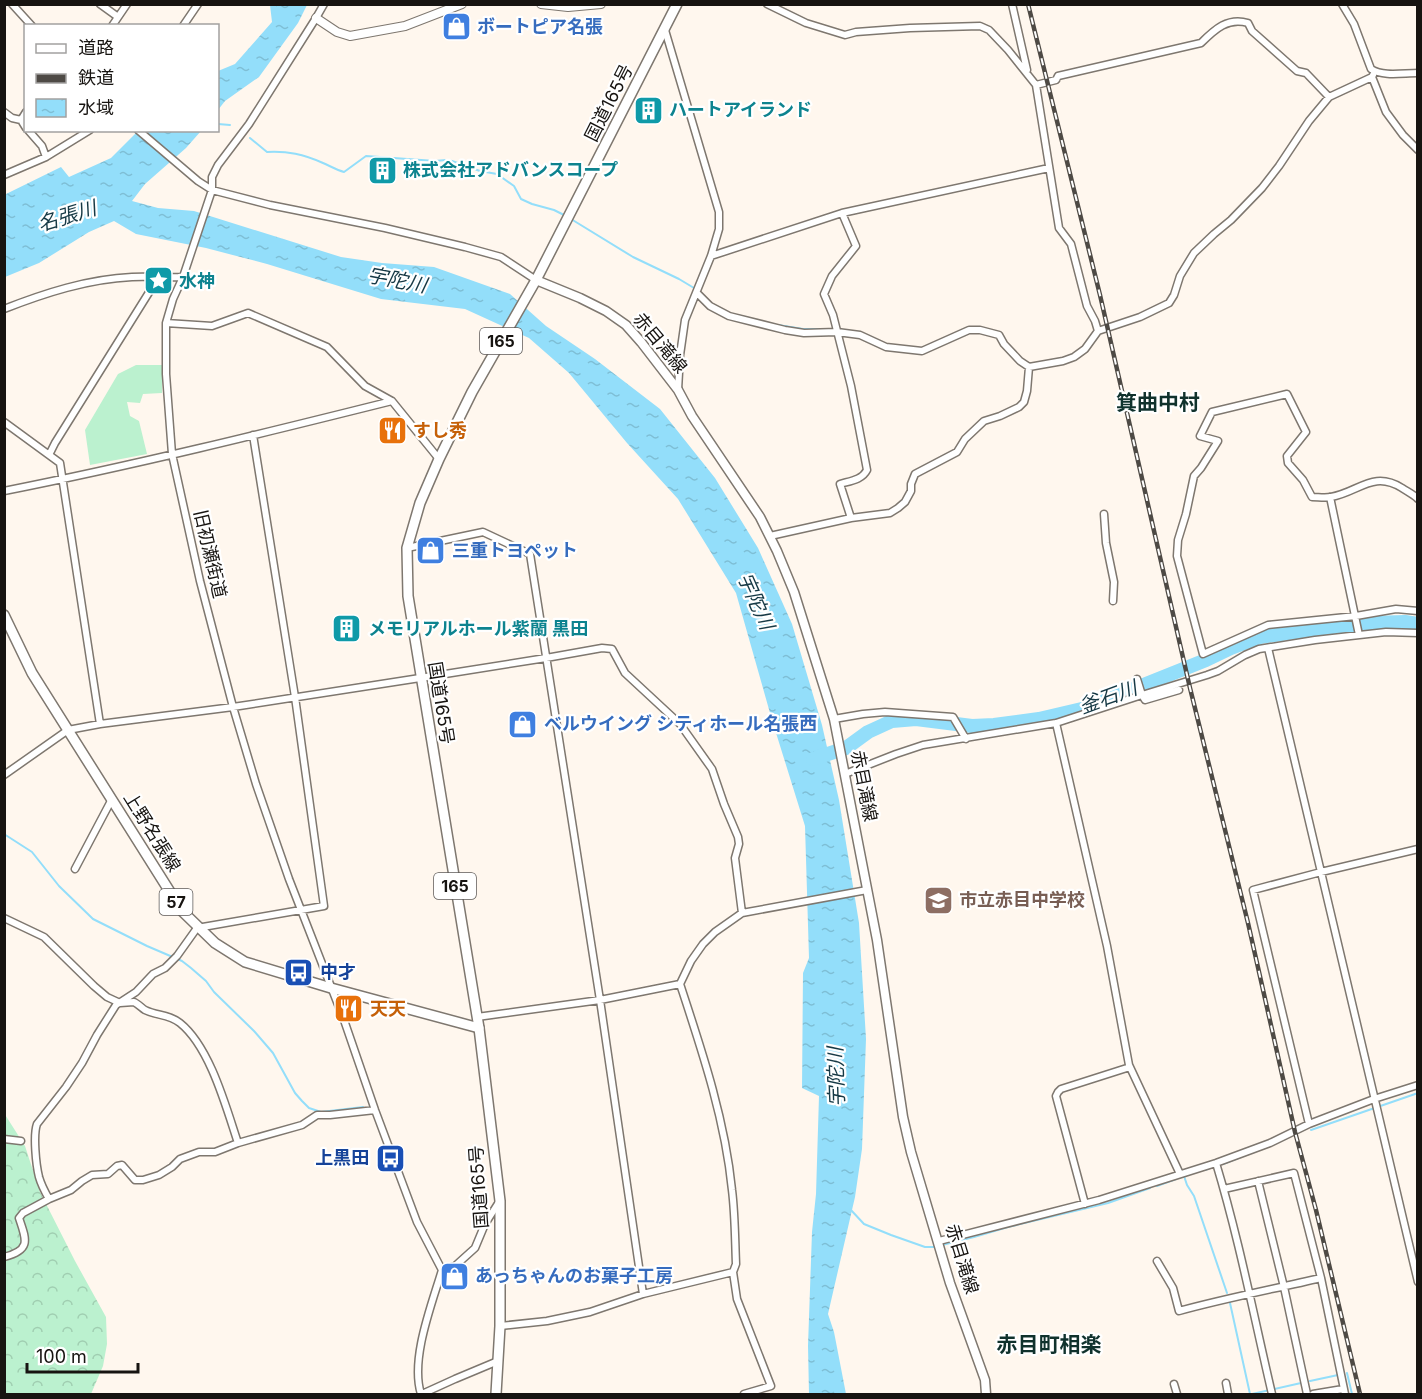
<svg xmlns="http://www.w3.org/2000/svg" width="1422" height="1399" font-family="Inter,'Noto Sans JP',sans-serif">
<defs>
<pattern id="forest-crowns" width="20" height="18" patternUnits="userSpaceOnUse" patternTransform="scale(1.5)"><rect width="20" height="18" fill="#bbf1cf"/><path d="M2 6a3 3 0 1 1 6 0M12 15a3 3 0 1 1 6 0" fill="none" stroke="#a0ceb1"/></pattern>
<pattern id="water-ripples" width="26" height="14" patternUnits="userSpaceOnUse" patternTransform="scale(1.5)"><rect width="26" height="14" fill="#93defa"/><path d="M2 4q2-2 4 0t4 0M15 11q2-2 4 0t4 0" fill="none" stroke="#7ebed5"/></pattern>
</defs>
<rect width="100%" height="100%" fill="#fff7ee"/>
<!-- green -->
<path fill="#bbf1cf" d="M136 365H162V393L143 394 140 403 127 402 130 416 139 421 147 454 90 465 85 430 118 374Z"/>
<!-- forest -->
<path fill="url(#forest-crowns)" d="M4 1113 25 1146 40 1192 75 1261 106 1317 107 1344 103 1366 91 1394H5Z"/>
<!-- water -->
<path fill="url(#water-ripples)" d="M270 5H307L298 23 259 77 225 101 218 110V71L235 64 272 22Z
M138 131H201L186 148 145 184 132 201 158 208 194 211 341 257 382 263 434 267 510 294 546 326 595 359 660 409 715 478 758 548 792 624 822 725 839 800 859 923 866 1039 862 1149 855 1197 828 1314 834 1332 846 1394H809L808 1346 812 1232 816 1194 819 1096 802 1088 803 973 809 958 805 826 772 720 736 593 678 499 627 443 569 373 529 338 465 309 381 299 267 264 206 248 136 234 114 221 89 232 39 263 5 277 4 195 61 167 69 177 111 158Z"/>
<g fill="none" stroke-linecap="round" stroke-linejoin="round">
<!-- stream -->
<path stroke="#93defa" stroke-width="2" d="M218 124 230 125
M250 138 267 152C288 151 303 154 323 163 330 166 337 170 344 172L366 156 435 161 446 160 452 161 480 171 497 174 514 186 521 199 532 204 554 210 566 216
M571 219 633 257 679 279 694 288
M737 315 749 318
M778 325 803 329H831
M4 834 32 852 59 886 93 919 147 946 182 961 191 968 206 981 214 992 254 1031 273 1053 295 1093 302 1101 309 1108 321 1112 363 1107
M1311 1130 1418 1093
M1223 1164 1272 1145 1287 1138
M1205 1170 1212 1167
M1184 1176 1187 1185 1194 1196 1227 1293
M1157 1186 1176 1179
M850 1209 864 1224 891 1235 925 1247H936
M942 1245 974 1237 1008 1227 1108 1203 1150 1188
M1230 1303 1250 1394
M1347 1373 1352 1394
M1310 1381 1338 1375
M1252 1394 1301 1383"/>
<!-- river -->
<path stroke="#93defa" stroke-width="14" d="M813 759 846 748 868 732 892 721 916 719 972 726 994 725 1039 719 1086 708 1206 660 1231 648 1260 637 1309 630 1370 623 1405 622 1418 624"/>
<defs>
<path id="minor" d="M12 4 32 26
M100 4 118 17
M324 4 316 18 249 124 218 165 212 177V190L183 277 173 299 166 323V374L172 454 200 581 233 707 256 784 289 879 344 1020 375 1110 417 1222 442 1270C432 1304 410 1359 421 1394
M767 4 806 23 845 35 856 32 910 28 980 26 989 30 1008 50 1036 85 1059 228 1071 244 1087 306 1095 321 1098 331
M1012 4 1027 70
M1342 4 1354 24 1371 69C1384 77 1402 73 1418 73
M112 26 127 4
M183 26 198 4
M665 30 719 212V229L711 256 685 320 680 355 678 390
M1373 75 1372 77 1386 112 1403 135 1418 150
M1036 85 1056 80 1058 76 1201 43C1215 29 1228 17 1248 23L1252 31 1297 71 1306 73 1329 97
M4 112 12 118 21 120 26 128
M21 120 26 112
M28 130 42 146 46 157
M138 130 198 181 212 190 270 205 385 228 465 247 501 257 536 280
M4 175 46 157 90 130
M842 213 856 246 832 276 824 294 833 315 851 386 867 470C862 480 850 481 840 484L851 518
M711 256 842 213 1049 168
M697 293 710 306 729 316 785 330 804 333 837 332 860 335 886 347 922 351 969 330H980L999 335 1004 344 1020 361 1029 367 1063 361 1074 357 1085 349 1098 331 1140 317 1169 303 1174 295 1180 276 1194 253 1214 234 1231 220 1262 188 1279 166 1309 121 1329 97 1372 77
M4 309C45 293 88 279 132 277 149 276 166 278 183 277
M166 323 212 326 248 313 327 347 365 386 392 401 439 459
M4 422 60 463 100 724
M49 455 55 443 158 278
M4 491C135 465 264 433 392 401
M1330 497 1359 635
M1418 499C1413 494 1408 492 1402 488 1373 470 1359 492 1331 497 1325 498 1318 497 1312 497L1303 480 1288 463 1287 456 1306 432 1287 394 1212 412 1200 436 1218 441 1201 468 1194 476 1186 514 1178 540 1177 556 1203 654 1268 625 1356 616 1396 609 1418 611
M1104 514 1106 543 1114 582 1113 601
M770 536 851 518 890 513 898 508 905 502 911 491V484L915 474 957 452 965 439 984 421 1000 416 1019 407 1024 402 1027 391 1029 367
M407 548 483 532 530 554 600 1000 643 1294
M1268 648 1418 1282
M1137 679 1142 695 1207 675 1218 671 1245 655 1259 649 1315 640 1386 632 1418 633
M834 719 863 714 885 712 953 717 966 739
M1056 723 1107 946 1129 1065 1180 1174
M845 774 896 754 923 745 1056 723 1142 695 1145 700 1179 690
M4 775 68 730 100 724 233 707 420 678 546 658 602 648 612 649 625 673 680 724 712 769 724 804 738 837 739 844 735 858 742 913
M75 869 112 799
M4 918 44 937 94 986 107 997 120 1003 134 1002C138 1004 142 1008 145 1010 157 1016 169 1014 180 1023 210 1047 226 1107 238 1143
M477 1017 600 1000 680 984
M1309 1124 1253 890 1321 872 1418 849
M4 1139 21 1141
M1216 1163C1239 1239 1254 1317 1272 1394
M1258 1181 1284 1287 1307 1394
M1224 1189 1294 1173 1321 1278 1345 1394
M49 1199C45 1192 41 1184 39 1177 36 1165 33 1135 37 1124L66 1087 82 1063 97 1035 116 1005 136 992 153 974 165 968 177 956 197 928 324 906 295 697 253 435
M1085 1204 1056 1096 1058 1092 1061 1089 1130 1067
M939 1241 1099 1200 1216 1163 1270 1143 1309 1124 1374 1099 1418 1085
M4 1257C32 1250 26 1239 19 1218L23 1213 49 1199 71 1190 82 1181 92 1175 108 1174 117 1166 122 1165 135 1180H143L159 1175 172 1167 180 1159 199 1152H215L238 1143 302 1125 317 1115H330L375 1110
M1157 1261 1173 1288 1179 1311C1226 1298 1274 1289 1321 1278
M442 1270 455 1266 475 1248 485 1224 499 1202
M500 1326 547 1321 590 1312 643 1294 733 1272
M1226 1383 1228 1394
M1174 1384 1177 1394
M422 1394 455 1379 498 1361
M744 1394 771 1386 737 1299 733 1272 736 1264C735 1239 735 1214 732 1190 725 1119 702 1051 680 984L691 961 703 944 715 932 742 913 867 890
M1313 1394 1343 1389"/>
<path id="tertiary" d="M541 4 568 7 601 4
M316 18 337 32 350 36 405 26 462 4"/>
<path id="secondary" d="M536 280 580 298 606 311 626 325 641 342 678 390 692 416 760 517 777 551 794 592 834 719 877 940 903 1117 911 1152 950 1283 985 1380 986 1394"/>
<path id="primary" d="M4 615 32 673 182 911 215 943 245 962 331 988 479 1028"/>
<path id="trunk" d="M496 1394 500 1326V1201L479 1028 408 596 407 548 420 503 439 459 472 392 536 280 677 4"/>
</defs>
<!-- minor casing -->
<use href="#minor" stroke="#7e776f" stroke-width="9"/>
<!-- tertiary casing -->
<use href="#tertiary" stroke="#7e776f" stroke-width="10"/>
<!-- secondary casing -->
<use href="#secondary" stroke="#7e776f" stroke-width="11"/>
<!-- primary casing -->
<use href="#primary" stroke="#7e776f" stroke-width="12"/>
<!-- trunk casing -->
<use href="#trunk" stroke="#7e776f" stroke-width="12"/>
<!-- minor -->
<use href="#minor" stroke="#fff" stroke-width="6"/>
<!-- tertiary -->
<use href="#tertiary" stroke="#fff" stroke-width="8"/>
<!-- secondary -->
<use href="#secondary" stroke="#fff" stroke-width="8"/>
<!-- primary -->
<use href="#primary" stroke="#fff" stroke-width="9"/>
<!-- trunk -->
<use href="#trunk" stroke="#fff" stroke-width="9"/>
<defs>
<path id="rail" d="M1028 4 1100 295 1190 688 1248 923 1295 1132 1316 1210 1360 1394"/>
</defs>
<!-- rail casing -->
<use href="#rail" stroke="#4e4a45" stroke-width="4.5"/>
<!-- rail -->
<use href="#rail" stroke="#fff" stroke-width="2" stroke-dasharray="7" stroke-linecap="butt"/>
</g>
<!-- icons -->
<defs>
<symbol id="shop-square" viewBox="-11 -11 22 22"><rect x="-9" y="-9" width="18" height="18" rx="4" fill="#3f7fe0" stroke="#fff"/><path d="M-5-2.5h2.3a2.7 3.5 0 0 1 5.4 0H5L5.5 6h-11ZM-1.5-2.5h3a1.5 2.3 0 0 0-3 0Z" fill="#fff"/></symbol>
<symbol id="building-square" viewBox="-11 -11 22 22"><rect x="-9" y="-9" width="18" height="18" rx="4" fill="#0f9aa8" stroke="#fff"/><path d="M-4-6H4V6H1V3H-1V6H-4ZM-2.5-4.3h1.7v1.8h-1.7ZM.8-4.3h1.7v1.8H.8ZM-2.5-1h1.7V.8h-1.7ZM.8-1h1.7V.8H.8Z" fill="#fff"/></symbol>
<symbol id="sight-square" viewBox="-11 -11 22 22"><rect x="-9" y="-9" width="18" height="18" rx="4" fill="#0f9aa8" stroke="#fff"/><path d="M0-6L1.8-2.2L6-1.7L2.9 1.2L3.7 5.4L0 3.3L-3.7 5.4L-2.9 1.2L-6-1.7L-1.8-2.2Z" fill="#fff"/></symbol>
<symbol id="restaurant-square" viewBox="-11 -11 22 22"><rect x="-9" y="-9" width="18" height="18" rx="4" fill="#e8710a" stroke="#fff"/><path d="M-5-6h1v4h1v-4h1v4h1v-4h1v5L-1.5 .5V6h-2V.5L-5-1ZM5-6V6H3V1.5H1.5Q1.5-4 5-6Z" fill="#fff"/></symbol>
<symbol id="school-square" viewBox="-11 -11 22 22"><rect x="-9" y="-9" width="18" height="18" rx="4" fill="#8d6e63" stroke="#fff"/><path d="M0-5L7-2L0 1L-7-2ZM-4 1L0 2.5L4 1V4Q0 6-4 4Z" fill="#fff"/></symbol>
<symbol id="bus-square" viewBox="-11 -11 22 22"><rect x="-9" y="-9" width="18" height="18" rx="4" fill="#1a4fb4" stroke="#fff"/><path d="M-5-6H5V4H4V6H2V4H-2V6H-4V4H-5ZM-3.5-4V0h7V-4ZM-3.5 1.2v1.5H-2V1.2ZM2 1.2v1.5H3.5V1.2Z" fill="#fff"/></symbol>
</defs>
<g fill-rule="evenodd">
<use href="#shop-square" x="440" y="10" width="33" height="33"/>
<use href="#building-square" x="632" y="94" width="33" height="33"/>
<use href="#building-square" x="366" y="154" width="33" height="33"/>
<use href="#sight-square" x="142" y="264" width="33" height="33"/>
<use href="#restaurant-square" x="376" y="414" width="33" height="33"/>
<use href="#shop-square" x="414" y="534" width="33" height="33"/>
<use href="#building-square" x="330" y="612" width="33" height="33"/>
<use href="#shop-square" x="506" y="708" width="33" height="33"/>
<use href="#school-square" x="922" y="884" width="33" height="33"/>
<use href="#bus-square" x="282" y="956" width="33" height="33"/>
<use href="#restaurant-square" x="332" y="992" width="33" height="33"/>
<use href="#bus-square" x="374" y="1142" width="33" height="33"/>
<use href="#shop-square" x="438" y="1260" width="33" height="33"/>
</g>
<g text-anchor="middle" stroke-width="4.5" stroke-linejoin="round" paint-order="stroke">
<!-- shield labels -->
<g fill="#fff" stroke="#5d5a58" stroke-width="1.5">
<rect x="480" y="328" width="42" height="26" rx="4.5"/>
<rect x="434" y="873" width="42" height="26" rx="4.5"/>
<rect x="159.5" y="889" width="33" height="26" rx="4.5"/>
</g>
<g font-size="16" font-weight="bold" fill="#171411">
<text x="501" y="347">165</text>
<text x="455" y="892">165</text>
<text x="176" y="908">57</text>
</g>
<!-- shop labels -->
<g font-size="18" font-weight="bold" fill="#366cbe" stroke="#fff" text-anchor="start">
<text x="477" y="33">ボートピア名張</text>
<text x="452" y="557">三重トヨペット</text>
<text x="544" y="730">ベルウイング シティホール名張西</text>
<text x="475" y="1282">あっちゃんのお菓子工房</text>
</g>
<!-- street labels -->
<g font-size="18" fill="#171411" stroke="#fff">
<text transform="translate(609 103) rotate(-63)" y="6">国道165号</text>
<text transform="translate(660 343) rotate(50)" y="6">赤目滝線</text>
<text transform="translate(210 554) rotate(77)" y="6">旧初瀬街道</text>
<text transform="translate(441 703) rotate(81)" y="6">国道165号</text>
<text transform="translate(864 786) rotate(79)" y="6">赤目滝線</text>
<text transform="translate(152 832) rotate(58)" y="6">上野名張線</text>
<text transform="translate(479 1187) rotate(-94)" y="6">国道165号</text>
<text transform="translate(962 1259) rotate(73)" y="6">赤目滝線</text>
</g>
<!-- culture labels -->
<g font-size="18" font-weight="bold" fill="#0d838f" stroke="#fff" text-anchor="start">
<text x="669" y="116">ハートアイランド</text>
<text x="403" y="176">株式会社アドバンスコープ</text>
<text x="179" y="287">水神</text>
<text x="368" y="635">メモリアルホール紫蘭 黒田</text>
</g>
<!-- food labels -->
<g font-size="18" font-weight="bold" fill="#c56008" stroke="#fff" text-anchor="start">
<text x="413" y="437">すし秀</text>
<text x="370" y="1015">天天</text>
</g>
<!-- education labels -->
<g font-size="18" font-weight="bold" fill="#785e54" stroke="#fff" text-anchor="start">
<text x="959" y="906">市立赤目中学校</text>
</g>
<!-- transit labels -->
<g font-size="18" font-weight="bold" fill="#164399" stroke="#fff" text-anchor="start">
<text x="320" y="978">中才</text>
<text x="369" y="1164" text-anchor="end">上黒田</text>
</g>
<!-- water labels -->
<g font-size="20" font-style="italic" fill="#163945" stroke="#fff">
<text transform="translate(67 216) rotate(-17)" y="7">名張川</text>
<text transform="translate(397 280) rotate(11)" y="7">宇陀川</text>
<text transform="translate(756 601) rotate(66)" y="7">宇陀川</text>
<text transform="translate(1108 697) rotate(-20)" y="7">釜石川</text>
<text transform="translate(836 1077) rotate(-92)" y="7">宇陀川</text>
</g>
<!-- quarter labels -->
<g font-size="21" font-weight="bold" fill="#10322d" stroke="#fff">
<text x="1158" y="410">箕曲中村</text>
<text x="1049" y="1352">赤目町相楽</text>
</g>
</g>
<!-- border -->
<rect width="1422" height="1399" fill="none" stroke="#171411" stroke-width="12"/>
<!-- legend -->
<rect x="24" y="24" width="195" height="108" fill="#ffffff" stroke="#a2a1a0" stroke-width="1.5"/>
<rect x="36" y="44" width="30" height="9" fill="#ffffff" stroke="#a2a1a0" stroke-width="1.5"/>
<text x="78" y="54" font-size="18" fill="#171411">道路</text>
<rect x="36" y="74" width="30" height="9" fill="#4e4a45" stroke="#a2a1a0" stroke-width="1.5"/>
<text x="78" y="84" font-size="18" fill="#171411">鉄道</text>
<rect x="36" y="99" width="30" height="18" fill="url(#water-ripples)" stroke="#a2a1a0" stroke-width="1.5"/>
<text x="78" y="114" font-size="18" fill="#171411">水域</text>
<!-- scale -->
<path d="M27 1363v9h111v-9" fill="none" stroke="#171411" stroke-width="3"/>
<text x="36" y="1363" font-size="18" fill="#171411" stroke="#ffffff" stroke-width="4.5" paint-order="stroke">100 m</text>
</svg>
